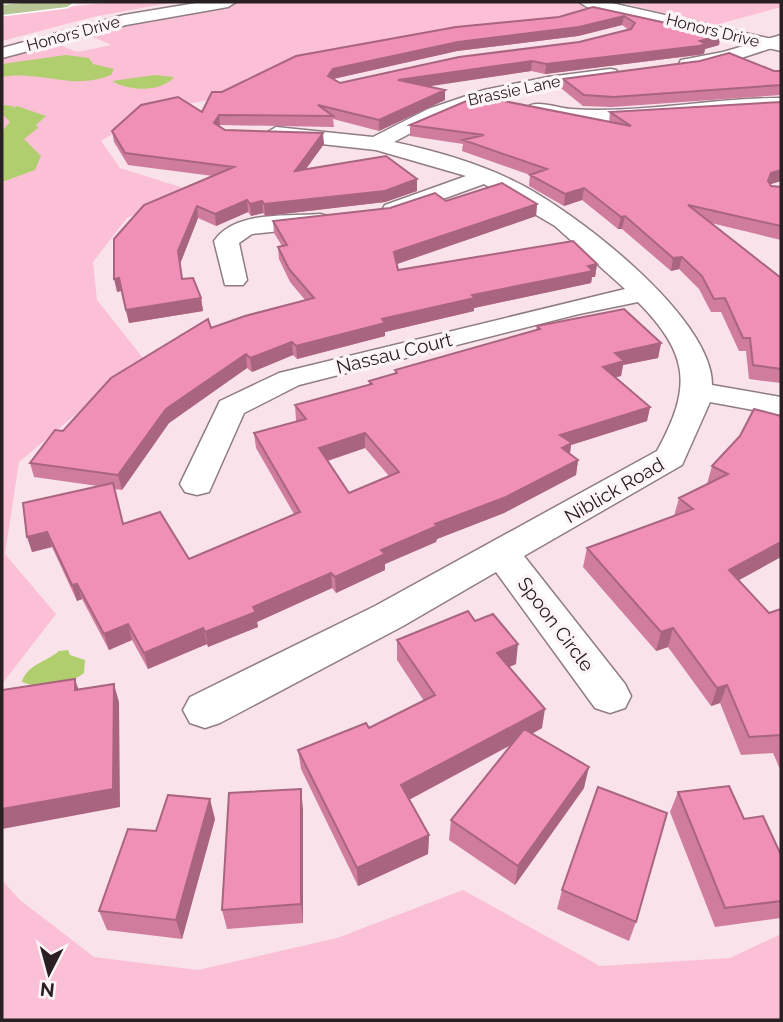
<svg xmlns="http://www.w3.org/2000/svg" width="783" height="1022" font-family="Raleway,sans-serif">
<rect width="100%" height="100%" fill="#f9e2ea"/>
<!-- green -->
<path fill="#fbc0d5" d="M112 2H174L93 17 2 41V15Z
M244 2H569L586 5 582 13 545 23 279 65 247 78 230 96 149 111 101 141 120 168 187 189 127 218 93 262 97 300 143 358 19 462 5 554 56 614 2 684V58L52 42 77 52 112 45 83 33 184 11Z
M618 2H781V7L715 25Z
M2 880 20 900 94 957 198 970 337 938 463 890 600 966 730 958 781 934V1020H2Z"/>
<!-- water -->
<path fill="#b1ce6f" d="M66 55 89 58 93 64 114 69 111 75C71 91 41 70 2 77V64Z
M155 75 174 77C161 93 128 91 112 81Z
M2 105 14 106 11 109 17 106 46 116 36 125 38 128 24 139 41 156 35 170 2 182V131L10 122 2 114 5 111H2Z
M68 650 70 655 85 660 84 673C68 686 41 690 22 682 26 665 48 661 59 651Z"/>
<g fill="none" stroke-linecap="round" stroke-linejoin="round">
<defs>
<path id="minor" d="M781 35V45L732 61 687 69 679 64 681 60 723 52Z
M610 69 616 70 619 74 616 78 496 98 441 117 394 142C436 151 478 163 516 182 573 210 713 317 712 385L781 397V415L710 402 682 465 524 556 625 684 631 696 625 708 610 713 595 708 496 572 403 626 220 723 205 728 190 723 183 710 190 697 375 606 657 451C692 387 690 355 638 302L579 314 299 385 244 413 209 492 197 495 185 492 180 484 220 401 279 373 625 289 555 226 484 184 393 217 382 210 385 205 466 176 376 150 276 139 266 133 276 127 373 137 428 109 484 90 548 77Z
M781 98V110C696 109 611 134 527 113L525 109C534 98 557 108 571 109 641 114 711 98 781 98Z
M320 214 328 216 332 221 328 226 252 234 239 243 247 280 243 285H225L214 241C235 210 287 217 320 214Z"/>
<path id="tertiary" d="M202 2H236L228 7 126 25 2 58V48L124 15Z
M579 2H607L781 41V51L587 7Z"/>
<path id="primary" d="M30 2H75L67 7 2 15V5Z"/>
</defs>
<!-- minor casing -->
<use href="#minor" stroke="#907c83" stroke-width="3"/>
<!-- tertiary casing -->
<use href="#tertiary" stroke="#907c83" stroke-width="3"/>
<!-- primary casing -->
<use href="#primary" stroke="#fff" stroke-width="3"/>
<!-- minor -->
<use href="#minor" fill="#fff" fill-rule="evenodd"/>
<!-- tertiary -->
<use href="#tertiary" fill="#fff" fill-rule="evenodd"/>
<!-- primary -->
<use href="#primary" fill="#b8c696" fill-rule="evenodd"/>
</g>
<!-- wall -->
<path fill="#cf7c9d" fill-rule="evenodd" d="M593 7 719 45 705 49 704 54 697 55 545 74 531 71 427 86 445 100 379 131 333 119 334 127 220 125 219 126 225 130 324 144 305 169 417 191 385 202 265 216 263 213 251 216 248 212 216 226 198 218 180 264 182 279 201 298 203 311 129 323 121 291 117 292 213 176 128 165 114 142 112 131 202 112 222 92 559 17ZM622 25 629 30 579 42 340 83 333 79 457 51 578 36Z
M781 71V98V95L612 107 583 106 562 89 563 79Z
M610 112 781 181 770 184 771 186 781 187V240L711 223 781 278V383L749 379 746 351H739L721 312H711L699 289 679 269 671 271 622 229H618L582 200 564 206 529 186 530 175 462 151 463 144 410 136V125L609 122Z
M446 201 537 204 536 216 397 264 398 270 597 264 595 277H592L591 283 474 308V311L385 332V336L297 359 293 355 252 372 247 368 169 423 122 490 114 489 123 524 189 559 294 514 256 448 254 433 297 422 296 420 295 405 369 385V381L395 373V370L536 330 537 326 661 343 658 358 623 365 621 376 616 377 650 407 647 421 571 445 570 454 578 460 576 475 504 513 437 539 436 542 385 564V570L336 593 332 588 257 622 258 627 208 647 207 644 148 669 132 640 109 650 82 599 77 601 52 547 32 552 98 486 34 477 30 463 63 431 211 328 306 301 290 282 279 259 278 247 282 246 274 233 273 221 390 208ZM365 448 389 476 349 493 328 461Z
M740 436 738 580 769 613 781 609V769H780L773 753 741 755 720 703 711 706 668 647 656 651 583 567 587 548 674 516 679 498 707 484 712 466Z
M475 621 516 664 509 667 542 728 532 734 584 788 515 885 449 840 451 820 511 745 409 800 429 835 428 854 358 886 301 769 298 750 369 728 424 701 397 660V640Z
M678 792 744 819 781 855V918L715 927 670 812Z
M303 809V923L227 929 222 910Z
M215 819 182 939 107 930 99 911 156 831Z
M562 890 636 922 629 941 557 909Z"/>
<!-- shaded-wall -->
<path fill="#a9657f" d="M624 16 622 25 578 36 457 51 333 79 328 76 333 69 458 42Z
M721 35 719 45 705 49 704 54 697 55 545 74 546 64 700 41Z
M532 61 531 71 398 91V80Z
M445 90V100L379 131V120Z
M219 115 220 125 215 134 214 123Z
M323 133 324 144 296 183 295 171Z
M781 170V181L768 185V181L771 173Z
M417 179V191L385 202 265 216 264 204Z
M584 188 582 200 564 206 565 194Z
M247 200 248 212 216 226 215 214Z
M262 201 263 213 251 216 250 204Z
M537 204 536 216 394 265V252Z
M197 206 198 218 180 264 178 251Z
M625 216 622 229H618L621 217Z
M682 257 679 269 671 271 673 258Z
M597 264 595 277H592L591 283 474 308V311L385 332V336L297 359 296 346 382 319Z
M119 278 121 291 117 292 114 279Z
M201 298 203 311 129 323 126 310Z
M292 342 293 355 252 372 250 358Z
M661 343 658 358 623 365 621 376 601 381 603 367 615 353Z
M246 354 247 368 169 423 122 490 118 475 166 409Z
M650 407 647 421 571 445 569 458 559 463 560 435Z
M365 433V448L320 463 319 448Z
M578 460 576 475 504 513 437 539 436 542 385 564V570L336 593 335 577 381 550 435 524Z
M47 532 52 547 32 552 27 537Z
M781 542V557L723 589 729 570Z
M331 573 332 588 257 622 258 627 208 647 205 632 253 607Z
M77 584 82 599 77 601 72 585Z
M128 624 132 640 109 650 104 634Z
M203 628 207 644 148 669 144 653Z
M673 628 668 647 656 651 661 632Z
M518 644 516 664 495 673 497 653Z
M75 679 81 697 75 690Z
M114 684 119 702 120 807 2 829V809Z
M727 685 720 703 711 706 717 688Z
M545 709 542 728 401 804V785Z
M589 767 584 788 515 885 518 866Z
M301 789 303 809V923L301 904Z
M210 799 215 819 182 939 176 920Z
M429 835 428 854 358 886 357 868Z"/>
<!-- building -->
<path fill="#f190b6" stroke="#a9657f" stroke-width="2" fill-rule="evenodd" d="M593 7 721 35 700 41 706 44 699 46 546 64 532 61 398 80 445 90 379 120 318 105 333 116 219 115 214 123 225 130 323 133 295 171 386 156 417 179 385 191 264 204 262 201 250 204 247 200 215 214 197 206 178 251 182 279 193 278 201 298 126 310 119 278 114 279V239L144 205 234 167 125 153 112 131 141 105 178 97 202 112 212 92H222L296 56 456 27 559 17ZM624 16 635 23 631 29 579 42 459 57 340 83 328 76 333 69 458 42 579 27Z
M729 53 774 71H781V85L614 97 584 95 563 79 700 61Z
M478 96 631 126 610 112 781 102V170L771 173 768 181 771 186 781 187V226L688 205 781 278V369L753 365 750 338H743L725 298 714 299 702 276 682 257 673 258 625 216 621 217 584 188 565 194 530 175 547 169 463 140 484 135 410 125Z
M502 183 537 204 394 252 398 270 573 241 597 264 588 266 593 271 472 295 475 298 382 319 385 323 296 346 292 342 250 358 246 354 166 409 118 475 30 463 55 430 63 431 111 378 208 319 211 328 245 316 314 298 289 269 278 247 287 245 273 221 390 208 435 193 446 201Z
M624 309 661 343 615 353 624 361 603 367 650 407 560 435 572 443 562 448 578 460 506 497 435 524 437 526 381 550 385 554 335 577 331 573 253 607 256 612 205 632 203 628 144 653 128 624 104 634 77 584 72 585 47 532 27 537 23 503 113 483 123 524 160 512 189 559 300 512 254 433 306 419 295 405 372 384 369 381 397 373 395 370 540 329 537 326ZM365 433 399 472 349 493 319 448Z
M754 409 781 416V542L729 570 769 613 781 609V735L749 737 727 685 717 688 673 628 661 632 587 548 693 509 679 498 728 474 712 466 740 436Z
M468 611 475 621 493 614 518 644 497 653 545 709 401 785 429 835 357 868 298 750 366 723 369 728 435 695 397 640Z
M75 679V690L114 684 113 789 2 809V690Z
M524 729 589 767 518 866 451 820Z
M729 786 744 819 763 816 781 855V901L725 908 678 792Z
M598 787 667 813 636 922 562 890Z
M301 789V904L222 910 229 793Z
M168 795 210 799 176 920 99 911 128 829 156 831Z"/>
<g text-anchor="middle" stroke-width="7" stroke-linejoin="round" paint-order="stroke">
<!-- far-street labels -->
<g font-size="16" fill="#282023" stroke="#fdf4f7">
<text transform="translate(713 30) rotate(14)" y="6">Honors Drive</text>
<text transform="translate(73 33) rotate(-15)" y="6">Honors Drive</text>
<text transform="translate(514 90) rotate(-12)" y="6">Brassie Lane</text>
</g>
<!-- street labels -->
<g font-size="19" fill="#282023" stroke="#fdf4f7">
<text transform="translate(394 353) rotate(-14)" y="7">Nassau Court</text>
<text transform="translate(614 490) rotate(-30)" y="7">Niblick Road</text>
<text transform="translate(556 624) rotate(53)" y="7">Spoon Circle</text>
</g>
</g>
<!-- border -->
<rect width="783" height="1022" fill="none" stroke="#282023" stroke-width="7"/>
<!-- north arrow -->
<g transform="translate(49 973) rotate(186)" stroke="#fdf4f7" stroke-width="5" paint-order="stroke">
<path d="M0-5L12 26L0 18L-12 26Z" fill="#282023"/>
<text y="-10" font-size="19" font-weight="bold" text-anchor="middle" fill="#282023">N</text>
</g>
</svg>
